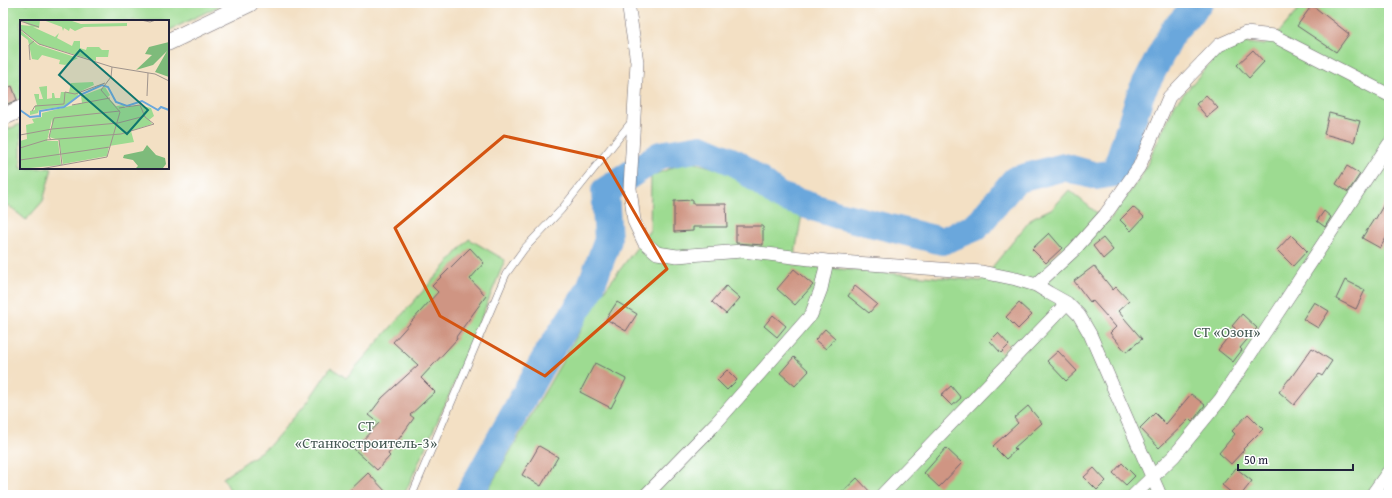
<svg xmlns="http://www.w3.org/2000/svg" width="1392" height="498" font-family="'Gentium Book Plus',serif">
<rect width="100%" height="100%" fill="#fff"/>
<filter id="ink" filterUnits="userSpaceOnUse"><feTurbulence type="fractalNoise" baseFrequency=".025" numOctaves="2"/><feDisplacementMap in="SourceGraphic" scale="8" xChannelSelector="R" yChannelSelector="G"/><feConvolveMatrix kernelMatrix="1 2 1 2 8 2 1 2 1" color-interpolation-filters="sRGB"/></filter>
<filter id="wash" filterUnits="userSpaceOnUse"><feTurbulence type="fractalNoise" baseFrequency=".012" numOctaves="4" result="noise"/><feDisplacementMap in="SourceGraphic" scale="16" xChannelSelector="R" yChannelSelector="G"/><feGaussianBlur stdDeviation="0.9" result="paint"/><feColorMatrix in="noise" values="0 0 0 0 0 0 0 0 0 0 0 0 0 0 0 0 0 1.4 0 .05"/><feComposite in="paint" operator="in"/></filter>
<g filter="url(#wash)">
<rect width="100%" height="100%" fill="#f3e0c4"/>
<!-- green -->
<path fill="#9ddb91" stroke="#607e66" d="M3 3H225L168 31V21H21V99L3 108Z
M1304 3H1389V495H485L600 296 650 230 651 176 689 161 729 172 802 214 793 265 981 281 1032 218 1053 208 1069 190 1108 222 1142 175 1175 104 1217 55 1239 42 1264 45 1281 30Z
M21 124V168H52L43 201 26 220 8 205 3 210V131Z
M469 239 505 260 451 391 404 495H233L223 478 270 445 308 401 331 367 346 378Z"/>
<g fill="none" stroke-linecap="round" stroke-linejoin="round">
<!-- river -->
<path stroke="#6ba7dc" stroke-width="28" d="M469 495 547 355 589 291 608 240 605 191 660 155 701 148 736 163 779 196 838 215 942 241 976 227 1015 180 1064 167 1096 176 1115 173 1141 93 1173 31 1199 3"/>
</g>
<g id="blocks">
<!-- building -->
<path fill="#cf9583" d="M1312 5 1349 34 1336 52 1297 26Z
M1253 50 1264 62 1249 78 1237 65Z
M12 86 17 100 3 106V90Z
M1206 95 1218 108 1207 117 1196 104Z
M1329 113 1360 121 1354 142 1324 134Z
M1347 166 1360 174 1348 192 1336 184Z
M1389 195V233L1380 248 1362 238 1374 219 1375 220Z
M693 200V204H726L727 227H693V231L674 232V201Z
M1133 207 1144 217 1131 231 1120 220Z
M1324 211 1331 217 1325 227 1317 221Z
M736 226H763V245L736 243Z
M1049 233 1062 248 1046 263 1032 249Z
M1291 235 1307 251 1293 266 1277 250Z
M1103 238 1113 250 1103 259 1093 246Z
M470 248 484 263 470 279 486 296 456 337 457 339 421 378 435 392 410 415 414 418 388 454 390 456 377 470 354 449 379 423 369 415 382 398 418 365 393 342 438 292 432 286Z
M1094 266 1113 290 1116 287 1129 301 1118 311 1142 339 1126 352 1110 333 1116 327 1092 300 1090 302 1074 281Z
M794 269 813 285 795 305 777 289Z
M1345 280 1365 290 1356 309 1336 299Z
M726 286 740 298 726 314 712 302Z
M855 286 877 304 869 313 848 296Z
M617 302 637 314 626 331 606 319Z
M1314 302 1329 311 1318 328 1303 319Z
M1019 303 1032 315 1018 329 1006 317Z
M1242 314 1257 328 1240 348 1242 350 1233 362 1218 350 1235 328 1232 326Z
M773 315 786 326 777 337 764 326Z
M825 329 835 338 826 349 815 340Z
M998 333 1009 345 1001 353 990 341Z
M1312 348 1332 361 1322 376 1319 374 1294 405 1279 392 1289 379H1290Z
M1058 351 1077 371 1066 381 1047 361Z
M794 357 809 371 795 386 780 373Z
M595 363 626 379 611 408 580 392Z
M727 370 737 380 727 390 717 380Z
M951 386 961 398 952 406 941 395Z
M1191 394 1205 405 1192 422 1189 419 1159 448 1140 428 1155 413 1166 424Z
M1028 406 1042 423 1014 448 1016 450 1006 459 993 446 1018 423 1014 418Z
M1248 414 1263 429 1243 449 1244 450 1231 464 1219 453 1235 434 1232 431Z
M539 446 558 457 541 486 522 475Z
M946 448 962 463 939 487 924 473Z
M1122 463 1135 476 1126 485 1113 473Z
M1094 468 1106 481 1097 490 1084 477Z
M1236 468 1252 481 1241 495H1234L1222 485Z
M368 473 389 495H345Z
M857 478 873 495H839Z"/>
</g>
</g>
<g filter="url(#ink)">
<use href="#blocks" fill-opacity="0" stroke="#6b646b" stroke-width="1"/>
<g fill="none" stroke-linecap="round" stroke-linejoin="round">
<defs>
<path id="service" d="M412 495 506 274 524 249 561 210 633 120"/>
<path id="minor" d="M628 3 637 62 630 188 634 221 644 242 657 253 677 256 742 251 827 261 982 272 1016 279 1036 285 1049 293 1067 303 1079 315 1090 334 1160 495
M1036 285 1074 250 1105 215 1139 167 1169 97 1219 45 1246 33 1274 36 1389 95
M646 495 716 423 811 315 821 289 827 261
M882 495 1067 303
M1134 495 1174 456 1220 400 1389 144
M1372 495 1389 471"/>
<path id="tertiary" d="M168 42 250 3
M3 117 21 109"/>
</defs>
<!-- service casing -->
<use href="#service" stroke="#6b646b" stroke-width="8"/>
<!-- minor casing -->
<use href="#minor" stroke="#6b646b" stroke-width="14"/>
<!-- tertiary casing -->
<use href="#tertiary" stroke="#6b646b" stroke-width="18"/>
<!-- service -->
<use href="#service" stroke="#fff" stroke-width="7"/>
<!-- minor -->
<use href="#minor" stroke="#fff" stroke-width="13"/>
<!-- tertiary -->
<use href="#tertiary" stroke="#fff" stroke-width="17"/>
</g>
</g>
<!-- marked area -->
<path fill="none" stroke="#d45411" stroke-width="3" stroke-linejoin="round" d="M504 136 603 158 667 269 545 376 440 316 395 228Z"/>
<g text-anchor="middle" stroke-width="3" stroke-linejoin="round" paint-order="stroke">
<!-- park labels -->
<g font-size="15" fill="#475a55" stroke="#fff">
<text x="1227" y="337">СТ «Озон»</text>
<text x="366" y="431">СТ<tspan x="366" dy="17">«Станкостроитель-3»</tspan></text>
</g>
</g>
<!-- overview -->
<g transform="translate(20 20)">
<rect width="149" height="149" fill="#f3e0c4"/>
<path d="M149 22V57L135 52 147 31 133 45 116 50 132 35 125 34 129 27ZM127 125 136 135 145 138 146 144 143 148 115 149 118 146 113 140 103 138 104 135 123 131Z" fill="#7ebb7b"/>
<path d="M0 0H20L19 8 13 7 35 17 39 13 37 18 52 26 54 21H60V28L66 30 67 27H79L82 30H89L88 37H76V41L19 24 0 9 1 5 11 6ZM23 0H49L61 4 107 3V6L64 7 55 11 50 8 49 11 44 8 43 11 42 7ZM0 10 18 25 58 38 45 45 39 44 40 40 22 35 18 40 12 39 8 20 0 14ZM73 62 74 65 59 72 57 78 46 86 19 90 18 93 10 95V91L15 90V86L17 85 14 74H19V79H23L19 67 27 66V79L32 78V73H34L35 78H40L41 72H49L51 63ZM85 67 90 75 88 77 96 86 104 85 105 88 117 85 131 88 134 96 129 100 132 104 111 111 114 122 89 126 87 136 43 144 39 120 29 117 32 108V99L27 121H38L41 145 0 149V121L7 119 6 105 14 103 12 99 22 97V93L62 83 61 76Z" fill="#9ddb91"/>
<path fill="none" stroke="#6ba7dc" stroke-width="2" d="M0 90 10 97 20 96V91L44 87 60 75 82 65 88 67 96 82 107 86 122 81 138 90 141 87 149 90"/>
<path fill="none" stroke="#9f948d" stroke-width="1" d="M51 0H114M121 0 130 2 136 0M0 1 19 7M0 9 19 24 92 47 135 54 149 61M10 40 9 25 14 21M127 76 128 53M52 85 90 78M12 91 15 86 44 84 45 72 55 74 85 63M0 115 32 109 98 103 125 96M31 120 29 117 34 98 100 91M39 120 42 145M0 128 26 120 101 114 134 104 125 97 120 85 99 88M0 140 90 127M20 149 87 137 100 92 81 70 91 57 92 47"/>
<path fill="#0f766e" fill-opacity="0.15" stroke="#0f766e" stroke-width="2" d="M60 30 128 90 107 114 39 55Z"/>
<rect width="149" height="149" fill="none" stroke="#22223b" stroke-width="2"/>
</g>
<!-- margin -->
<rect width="1392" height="498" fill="none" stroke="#fff" stroke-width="16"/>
<!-- scale -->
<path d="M1238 464v6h115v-6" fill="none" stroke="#22223b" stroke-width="2"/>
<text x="1244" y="464" font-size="12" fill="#22223b" stroke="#ffffff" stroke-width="3" paint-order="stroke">50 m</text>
</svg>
